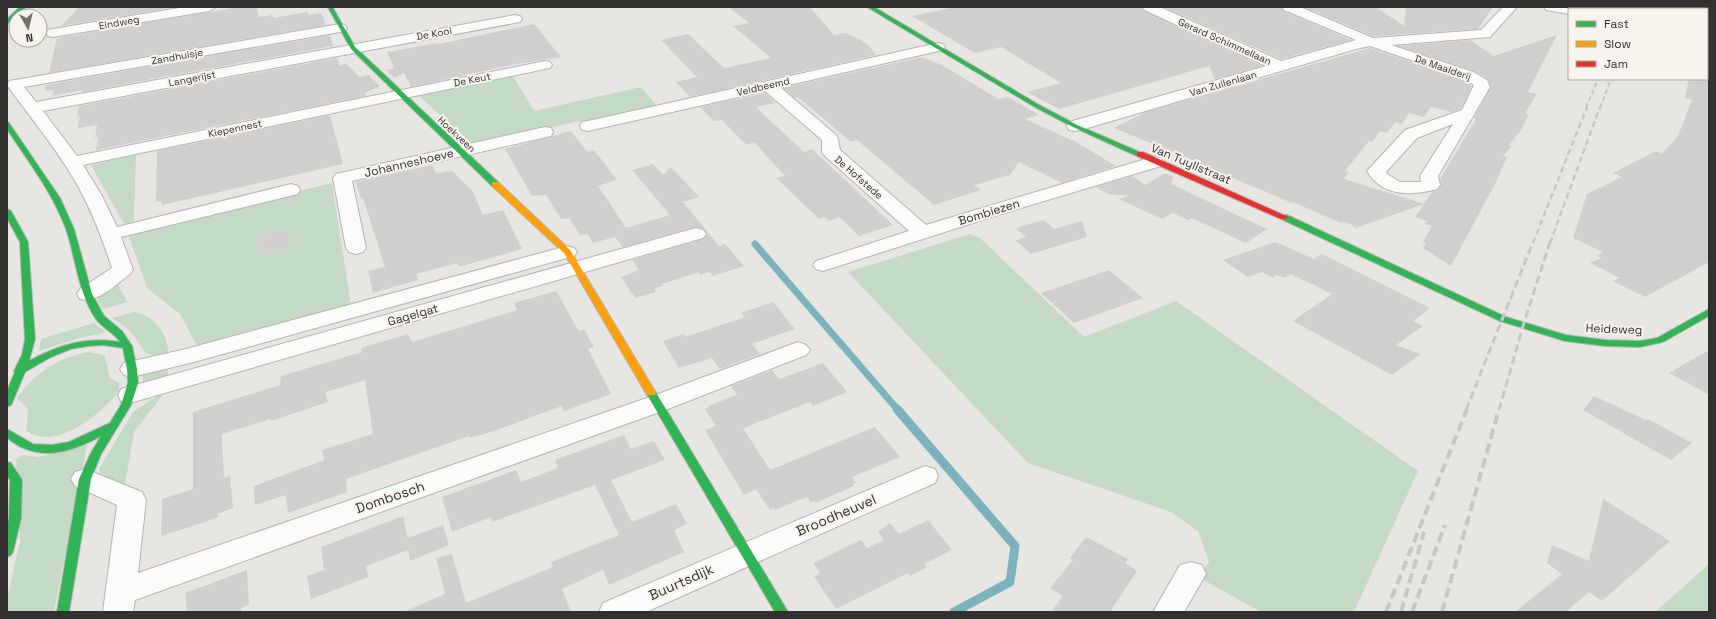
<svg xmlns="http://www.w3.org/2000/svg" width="1716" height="619" font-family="'Space Grotesk',sans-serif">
<rect width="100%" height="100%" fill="#e8e6e3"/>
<!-- green -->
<path fill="#c4dac5" d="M513 76 534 111 641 87 659 108 599 122 579 121 527 133 525 131 479 141 480 144 473 145 418 95Z
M136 155 134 222 124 224 91 165Z
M332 183 351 305 197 346 180 314 147 288 128 234 211 212Z
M970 234 980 238 1084 337 1176 301 1418 471 1354 612H1261L1198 577 1209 562 1198 531 1171 512 1028 463 848 272Z
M118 282 121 291 128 302 103 309 98 302 100 291Z
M133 312C153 313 170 336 168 355 143 357 147 353 134 336 128 328 120 323 112 318Z
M94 323 105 331 104 333 79 338 39 351 41 339Z
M89 352 101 354 105 357 110 378 119 383V391C102 413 55 453 26 430L28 412 26 407 17 398C35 373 58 357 89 352Z
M168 366V379L144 386 142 374Z
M163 392H165L134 432 125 485 123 486C113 482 102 480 99 469L133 412Z
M87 445 54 612H7V598L20 541 16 459 23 455 39 457Z
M1709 564V612H1655Z"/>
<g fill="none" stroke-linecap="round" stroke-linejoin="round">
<!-- stream-far1 -->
<path stroke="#7cb2bc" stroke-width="7" d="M755 244 898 410"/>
<!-- stream -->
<path stroke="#7cb2bc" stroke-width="9" d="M897 409 1015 546 1010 582 954 612"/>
</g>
<!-- building -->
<path fill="#d1cfcd" d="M94 7H176L61 26 78 8Z
M239 7H256L259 17 273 15V18L308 12V15L321 13 326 25 49 73 57 38Z
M729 7H810L834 35 846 33 861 40 869 46 876 55 690 97 676 82 697 77 661 40 688 34 724 68 771 58 733 26 749 23Z
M956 7H1141L1143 11 1262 66 1215 79 1209 66 1059 109 1027 92 1061 83 1001 47 975 53 912 16Z
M1164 7H1281L1283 11 1351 40 1281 59Z
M1304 7H1376L1404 26 1406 7H1493L1478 29 1373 36Z
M534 24 561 57 511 65 411 87 404 73 394 78 386 70 394 68 387 52 438 43 439 44Z
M330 35 333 46 82 92V90L52 96 54 90 45 91 46 85Z
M1557 35 1528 92 1537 94 1525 113 1529 114 1521 130 1509 145 1512 146 1503 156 1507 157 1496 182 1451 266 1423 248 1426 243 1423 242 1432 226 1425 224 1427 221 1415 217 1432 192 1437 190 1441 186 1440 179 1476 119 1474 118 1491 86 1488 79 1473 71 1399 46 1470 40 1494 56Z
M1370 48 1462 79 1472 86 1461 109 1451 112 1431 107 1424 117 1409 113 1402 124 1395 122 1387 133 1380 131 1372 142 1369 141 1345 171 1349 172 1344 179 1424 204 1356 228 1347 222 1341 223 1293 202 1292 203 1218 172 1216 178 1207 174 1182 164 1189 159 1114 128 1146 112Z
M922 57 942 65 998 99 1008 97 1039 115 1025 119 1076 142 1116 166 1062 183 1019 162 1010 175 974 185 981 190 934 205 857 140 851 142 798 97 795 98 783 88Z
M337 58 340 66 346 63 360 77 369 75 380 86 365 93 366 96 96 150 98 137 95 138 97 125 78 128 80 116 77 117 79 106Z
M1708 60 1709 262 1645 297 1613 281 1620 278 1590 263 1601 258 1597 256 1603 252 1573 238 1587 194 1622 177 1613 173 1656 151 1662 154 1678 136 1692 100 1685 98 1689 79H1707Z
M765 93 776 103 756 107 804 152 812 149 893 225 859 236 839 217 829 221 825 217 819 219 776 178 785 176 754 142 746 145 722 120 714 121 700 107Z
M330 115 343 164 162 205 161 201 156 202 157 151Z
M571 131 587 152 594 150 617 180 598 186 626 228 670 215 632 170 653 164 663 175 671 167 699 197 683 202 719 246 725 244 744 266 713 276 710 272 700 275 699 272 662 284 663 286 654 289 656 292 635 298 621 277 639 270 632 260 703 239 707 233 703 229 696 227 623 247 615 237 593 243 588 234 580 235 569 218 561 219 546 195 532 196 505 149Z
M432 165 436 173 452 171 472 190 483 215 503 210 522 249 462 266H458L457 263 416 274 418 280 373 293 368 271 385 267 363 198 361 199 356 182Z
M1165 173 1174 177 1171 184 1267 229 1246 243 1192 218 1188 220 1173 213 1162 219 1119 199 1129 196 1109 194 1095 187 1132 176 1145 185Z
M1044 220 1054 229 1082 221 1087 237 1031 254 1015 240 1026 237 1016 228Z
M287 228 290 248 258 256 257 235Z
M1275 242 1314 259 1322 254 1430 308 1413 321 1423 326 1396 345 1421 354 1392 375 1293 321 1332 294 1291 274 1284 278 1277 275 1273 278 1262 272 1248 277 1223 260Z
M1109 270 1143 298 1074 323 1041 293Z
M556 291 579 331 584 329 594 347 588 349 611 394 564 411 562 406 494 431 470 438 469 436 346 479 347 492 288 513 286 495 255 505 254 486 324 460 322 450 373 434 365 380 326 392 328 402 271 421V419L222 434 224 478 230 476 233 508 218 514V517L208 521 161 536 162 499 193 489V412L280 385 281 376 362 352 361 348 408 334 412 342 517 310 514 303Z
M773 302 795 329 752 344 760 354 720 369 712 358 679 368 663 341 684 334 685 337 745 317 741 313Z
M1709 350V395L1669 373Z
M823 363 847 392 813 406 810 402 743 428 770 470 875 427 900 457 852 477 856 483 853 484 854 486 816 503 814 501 811 503 807 497 774 510 773 508 770 510 756 489 744 495 705 430 716 426 705 409 709 408 708 406 737 395 731 386 772 370 779 379Z
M1594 396 1646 420 1648 419 1692 443 1671 460 1583 410Z
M624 435 631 449 654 441 665 460 611 480 632 522 676 504 687 524 674 530 684 552 609 585 603 570 562 589 571 612H403L445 594 436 558 452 554 466 603 553 567 551 562 619 535 595 485 492 522 491 517 452 532 442 497 516 470 521 482 558 468 555 460Z
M1603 499 1670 541 1602 601 1589 592 1566 612H1515L1562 574 1547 563 1552 545 1589 561Z
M403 516 408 538 443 525 449 545 410 561 408 550 366 566 368 577 311 599 307 576 324 570 321 547Z
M928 520 952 550 924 564 927 567 910 576 908 573 836 609 814 576 820 573 813 563 861 540 867 548 884 540 878 532 890 523 899 534Z
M1086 537 1128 559 1125 563 1137 571 1110 612H1051L1063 596 1050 588 1073 560 1070 558Z
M247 570 249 605 241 608 242 612H187L185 593Z"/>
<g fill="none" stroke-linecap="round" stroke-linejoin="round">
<defs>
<path id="street" d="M185 7H216L209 11 53 37 48 36 46 33 48 30 53 29Z
M1142 7H1160L1281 61 1356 40 1284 10 1282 7H1300L1373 38 1481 30 1503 7H1517L1490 37 1391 45 1473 72 1487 80 1490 87 1438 176 1440 185 1437 189C1412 196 1382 197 1367 171L1405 130 1462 110 1474 85 1463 78 1370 46 1356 49 1081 130 1075 131 1069 130 1067 126 1069 122 1266 66 1144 10ZM1453 124 1420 176 1421 182H1400L1387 174 1386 172 1417 138Z
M1544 7H1573L1575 9H1569V14L1546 10Z
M515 15 520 16 522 19 520 22 43 111 77 156 545 61 550 62 552 65 550 68 545 69 83 165 102 196 117 227 291 184 298 186 300 190 298 194 121 237 133 270 130 274C116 284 99 303 80 299L77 294 80 289 112 268C102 238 91 208 75 181 56 148 30 117 7 85L9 81 340 24 345 25 347 28 345 31 340 32 24 87 36 102Z
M938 43 943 44 945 47 943 50 780 87 836 135 838 139 840 150 926 225 1149 158 1155 157 1161 158 1164 162 1161 166 1001 214 823 271 816 269 813 265 816 261 909 231 825 156 822 152V140L765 91 588 131 582 130 580 126 582 122 588 121Z
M545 127 551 128 553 132 551 136 352 181 366 248 363 252 356 254 349 252 346 248 333 178 336 174Z
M696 228 703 230 706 234 703 238 130 403 121 401 118 395 121 389Z
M567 246 574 248 577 252 574 256 194 362 132 377 124 375 120 369 124 363 186 349Z
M798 342 806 345 810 350 806 355 668 409 135 600 133 612H103L117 505 75 486 71 479 75 472 85 469 142 492 146 500 138 573 650 397Z
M925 466 935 469 938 476 935 483 646 612H599L603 603Z
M1191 562 1202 565 1206 574 1184 612H1153L1180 565Z"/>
<path id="fast" d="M20 7H26L7 24V19Z
M328 7 333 8 355 47 498 182V186H492L351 49Z
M867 7H874L1039 105 1077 125 1144 154 1140 156H1137L1073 127 1035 107Z
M7 122 9 123 60 198 74 229 92 294 104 316 122 331 132 346 137 369 138 383 131 405 101 454 91 479 69 612H57L79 479 91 453 101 436C79 448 52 459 26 449 19 447 13 442 7 438V429L33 444 52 445 69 442 110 423 121 405 128 383 127 369 123 348 103 345 88 346 71 349 51 357 25 372 12 403 11 405 7 407V391L15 372 14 371 22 355 25 339 20 242 7 218V209L11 211 28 242 35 339 29 361C58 345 87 336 120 342 114 332 102 328 96 319 78 293 76 258 66 229 53 193 28 161 7 129Z
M1281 215H1287L1506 317 1566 335 1605 340 1640 341 1657 338 1709 309V316L1663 342 1640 347 1605 346 1565 341 1500 321 1281 219 1280 217Z
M651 390 655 391 788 612H775L646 393 647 391Z
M7 462 11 463 22 480 21 518 13 552 11 555 7 557V527L9 518 10 480 7 475Z"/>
<path id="slow" d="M492 182H498L570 250 656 393 655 395H647L564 253 492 186Z"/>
<path id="jam" d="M1137 152H1143L1288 217 1287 219H1281L1137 156Z"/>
</defs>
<!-- street casing -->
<use href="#street" stroke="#b5b4b2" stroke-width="2"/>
<!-- fast casing -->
<use href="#fast" stroke="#b5b4b2" stroke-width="2"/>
<!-- slow casing -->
<use href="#slow" stroke="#b5b4b2" stroke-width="2"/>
<!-- jam casing -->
<use href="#jam" stroke="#b5b4b2" stroke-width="2"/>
<!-- street -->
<use href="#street" fill="#fcfbfb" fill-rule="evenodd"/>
<!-- fast -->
<use href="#fast" fill="#30b455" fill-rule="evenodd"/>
<!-- slow -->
<use href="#slow" fill="#ff9f0a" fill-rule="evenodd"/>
<!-- jam -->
<use href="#jam" fill="#e5322d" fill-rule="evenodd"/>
<!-- rail-far3 -->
<path stroke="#c8c7c6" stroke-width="2" stroke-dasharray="5 2.5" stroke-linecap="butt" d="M1637 7V9
M1626 9 1627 7
M1586 108 1598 79
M1600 108 1611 79"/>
<!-- rail-far2 -->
<path stroke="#c8c7c6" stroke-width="2.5" stroke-dasharray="6 3.5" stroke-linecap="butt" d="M1533 243 1587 107
M1550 243 1600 107"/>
<!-- rail-far1 -->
<path stroke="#c8c7c6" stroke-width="3" stroke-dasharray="8 4" stroke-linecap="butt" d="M1466 410 1533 242
M1499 410 1523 326 1550 242"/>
<!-- rail -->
<path stroke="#c8c7c6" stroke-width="4" stroke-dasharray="10 5" stroke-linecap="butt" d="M1386 612 1467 409
M1401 612 1424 532
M1412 612 1445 525
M1442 612 1499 409"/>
</g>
<g text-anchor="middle" stroke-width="4" stroke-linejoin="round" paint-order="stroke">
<!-- far-street labels -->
<g font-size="10" fill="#33312f" stroke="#f8f4ed">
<text transform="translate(119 22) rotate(-10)" y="4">Eindweg</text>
<text transform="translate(434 33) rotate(-10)" y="4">De Kooi</text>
<text transform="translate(1225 41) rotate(24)" y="4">Gerard Schimmellaan</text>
<text transform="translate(177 56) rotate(-10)" y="4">Zandhuisje</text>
<text transform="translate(1443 67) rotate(19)" y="4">De Maalderij</text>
<text transform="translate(192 78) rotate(-11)" y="4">Langerijst</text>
<text transform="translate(472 79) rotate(-11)" y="4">De Keut</text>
<text transform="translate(1223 83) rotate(-16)" y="4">Van Zuilenlaan</text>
<text transform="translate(763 86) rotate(-13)" y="4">Veldbeemd</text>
<text transform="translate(235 128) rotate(-12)" y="4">Kiepennest</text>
<text transform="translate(457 134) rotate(43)" y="4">Hoekveen</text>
<text transform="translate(859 177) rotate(41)" y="4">De Hofstede</text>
</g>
<!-- street labels -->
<g font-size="12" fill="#33312f" stroke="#f8f4ed">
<text transform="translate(409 163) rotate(-13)" y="4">Johanneshoeve</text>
<text transform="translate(1191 164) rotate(23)" y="4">Van Tuyllstraat</text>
<text transform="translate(989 212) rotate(-17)" y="4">Bombiezen</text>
<text transform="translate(413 315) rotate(-16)" y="4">Gagelgat</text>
<text transform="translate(1614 329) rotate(2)" y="4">Heideweg</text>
</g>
<!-- near-street labels -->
<g font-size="14" fill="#33312f" stroke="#f8f4ed">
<text transform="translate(390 497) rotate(-19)" y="5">Dombosch</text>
<text transform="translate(836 515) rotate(-23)" y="5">Broodheuvel</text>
<text transform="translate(681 582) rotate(-24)" y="5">Buurtsdijk</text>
</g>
</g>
<!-- border -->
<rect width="1716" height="619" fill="none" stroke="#33312f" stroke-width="16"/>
<!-- legend -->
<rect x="1568" y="8" width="140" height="72" fill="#f8f4ed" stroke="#a9a6a1"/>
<rect x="1576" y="21" width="20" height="6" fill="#30b455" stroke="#a9a6a1"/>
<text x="1604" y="28" font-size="12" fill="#33312f">Fast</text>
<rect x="1576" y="41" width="20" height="6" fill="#ff9f0a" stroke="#a9a6a1"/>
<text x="1604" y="48" font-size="12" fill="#33312f">Slow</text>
<rect x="1576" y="61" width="20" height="6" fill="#e5322d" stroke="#a9a6a1"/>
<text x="1604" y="68" font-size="12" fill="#33312f">Jam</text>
<!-- north arrow -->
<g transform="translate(28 28) rotate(172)"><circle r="19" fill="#f8f4ed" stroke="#a9a6a1"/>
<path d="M0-3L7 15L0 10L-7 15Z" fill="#72706e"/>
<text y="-6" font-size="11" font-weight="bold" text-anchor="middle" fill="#33312f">N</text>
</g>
</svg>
